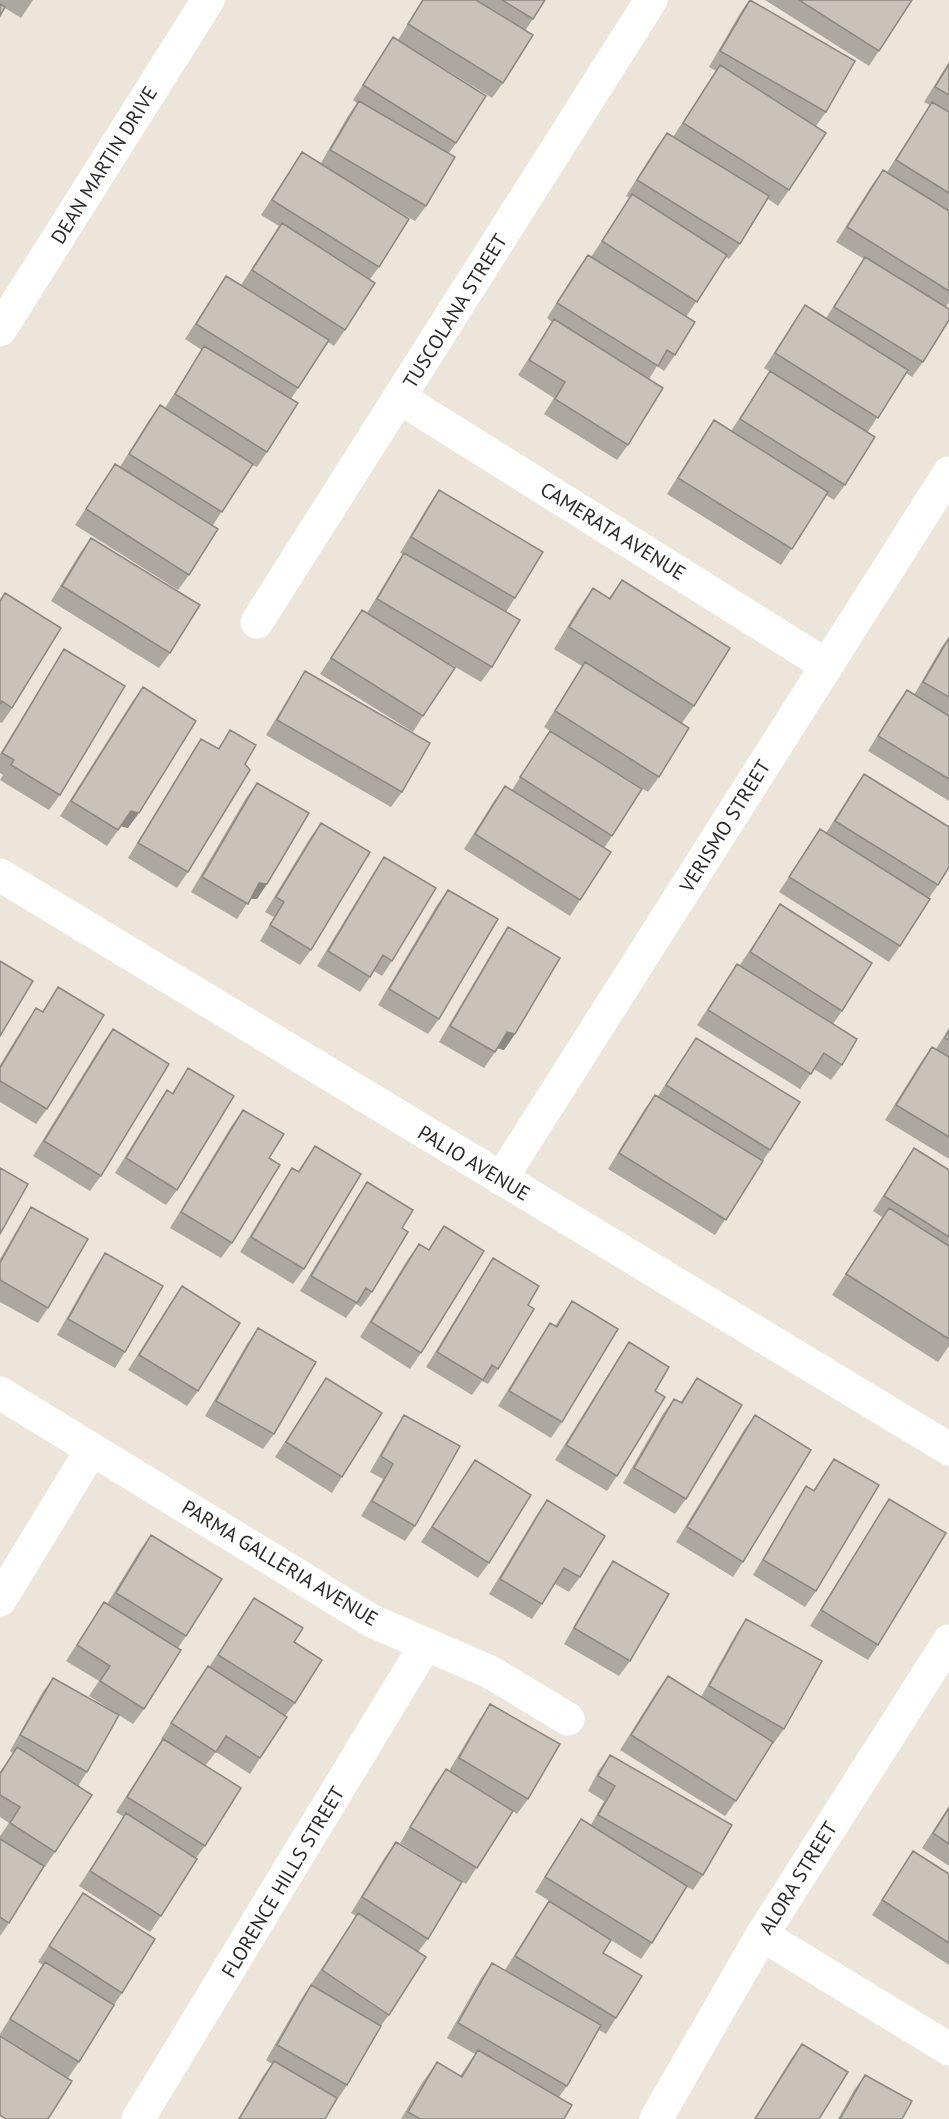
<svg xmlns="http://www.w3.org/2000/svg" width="949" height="2119" font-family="'PT Sans',sans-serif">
<rect width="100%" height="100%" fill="#ede5d9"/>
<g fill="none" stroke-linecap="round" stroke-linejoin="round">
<!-- minor -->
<path stroke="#fff" stroke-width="33" d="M0 330 208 0
M400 398 826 665
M257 622 651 0
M0 875 949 1449
M501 1179 949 473
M0 1393 372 1621 490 1672 568 1719
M0 1600 92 1449
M762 1935 949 2049
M138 2119 426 1644
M656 2119 762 1935 949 1641"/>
</g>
<!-- wall -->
<path fill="#aca79f" d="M0 0H33L21 18 5 8 0 16Z
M422 0H545L525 31 503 83 492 98 398 40Z
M749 0 826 112 816 126 789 190 778 206 768 199 740 244 729 259 726 257 686 317 675 355 664 371 657 366 649 379 628 445 617 460 544 414 554 398 518 375 552 322 547 318 577 270 588 255 591 257 630 198 626 196 656 148 667 133 673 137 716 71 709 67 739 15Z
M765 0H912L869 66Z
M393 37 456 143 449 153 426 206 415 221 370 195 379 267 370 279 345 330 334 346 328 342 291 399 267 452 257 467 252 465 213 525 189 575 178 590 75 525 115 464 120 467 149 420 160 405 165 408 202 350 185 339 216 291 226 276 241 285 279 226 261 215 292 167 302 152 321 163 348 116 357 103 353 100Z
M949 62V302L946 307 923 362 912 377 906 373 867 433 845 485 834 500 826 495 781 565 667 494 703 436 714 420 731 431 770 371 787 382 764 368 805 305 826 318 864 259 836 242 872 185 883 170 887 172 930 105 924 102Z
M439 490 515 598 506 612 492 667 481 682 416 644 423 716 413 732 320 674 362 610 367 613 394 568 403 554 400 553 428 506Z
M91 538 170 653 159 668 51 601 80 553Z
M622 580 694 706 682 723 659 777 648 792 544 727 582 666 554 649 578 609 593 588 609 598Z
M0 600 12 708 2 723 0 722Z
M949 637V801L868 751 896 705 907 690 914 695 941 648Z
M64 649 60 795 49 810 0 780 3 775 0 773V754L54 665Z
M305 671 402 792 391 807 266 735 295 687Z
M143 687 128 828 121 826 107 846 60 816 132 702Z
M230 730 245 764 188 872 177 888 128 858 191 754 201 739 218 749Z
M550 731 612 836 604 848 580 900 570 916 464 849 494 801 505 786 512 790Z
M864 774 938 885 929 898 900 946 889 962 779 892 820 829 826 833 853 790Z
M257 783 267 884 257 899H250L237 919 191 892 246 798Z
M321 823 311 950 300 965 260 941 274 917 265 912 310 838Z
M384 857 392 961 382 976 374 971 360 992 317 966 374 872Z
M448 890 439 1019 428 1034 378 1005 437 905Z
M780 904 842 1011 833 1024 842 1065 831 1080 814 1069 800 1089 697 1025 727 979 737 964 740 965Z
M508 927 515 1034 504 1050 498 1048 484 1068 439 1042 498 942Z
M58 987 47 1109 36 1124 0 1102V1065L25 1024 36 1008 42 1012Z
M949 1028V1159L885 1120 921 1062 932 1047 936 1049Z
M113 1029 101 1176 90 1191 33 1156 102 1044Z
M696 1038 770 1150 715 1235 608 1169 644 1110 655 1095 658 1096Z
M188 1068 177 1190 166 1205 115 1173 157 1105 167 1090 172 1093Z
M243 1110 269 1158 232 1243 221 1258 170 1228 232 1125Z
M315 1146 304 1269 293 1284 240 1252 282 1183 292 1168 298 1171Z
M914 1148 949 1170V1346L938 1362 832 1295 882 1217 873 1211Z
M367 1182 402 1228 372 1292 361 1307 356 1304 346 1318 300 1291 357 1197Z
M31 1207 48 1308 38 1323 0 1302V1259L21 1223Z
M444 1226 421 1353 410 1369 360 1337 408 1259 419 1244 428 1250Z
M105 1253 125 1352 115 1368 57 1335 95 1268Z
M493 1258 528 1305 498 1369 488 1384 482 1381 472 1395 426 1367 483 1274Z
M182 1286 198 1391 187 1406 128 1370 171 1302Z
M572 1301 562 1422 551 1438 498 1406 540 1338 550 1323 555 1326Z
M258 1328 274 1434 263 1449 205 1416 247 1344Z
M629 1342 655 1391 617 1476 607 1491 555 1460 619 1357Z
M326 1378 342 1477 332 1493 275 1457Z
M697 1378 686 1499 675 1514 623 1483 663 1414 674 1399 680 1403Z
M404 1415 415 1526 405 1541 361 1516 383 1479 370 1472 394 1430Z
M755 1415 743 1562 733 1577 676 1542 744 1430Z
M834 1459 816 1591 805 1607 753 1575 796 1502 806 1486 813 1491Z
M475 1460 489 1563 478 1578 421 1542Z
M889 1499 878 1645 868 1660 810 1626 879 1515Z
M547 1500 580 1577 569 1592 555 1584 532 1619 489 1594 536 1516Z
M151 1535 186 1636 178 1648 144 1709 133 1724 89 1696 99 1681 66 1661 104 1602 107 1604 140 1550Z
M613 1561 630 1661 619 1676 564 1644 602 1577Z
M254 1598 294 1642 295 1703 285 1716 260 1758 250 1774 216 1752 205 1766V1846L196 1858 161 1916 150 1932 79 1886 124 1817 116 1812 162 1740 161 1739 197 1681 208 1666 209 1667Z
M746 1619 784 1729 773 1744 772 1743 736 1801 725 1816 620 1750 657 1691 668 1676 701 1697 736 1634Z
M53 1678 87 1772 78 1786 55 1852 45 1867H44L9 1923 0 1936V1839L25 1855 0 1839V1836L9 1823 0 1817V1772L13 1753 10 1751 42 1693Z
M490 1704 528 1799 517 1814 513 1811 466 1884 400 1843 435 1784 446 1769 449 1771 480 1719Z
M610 1755 703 1875 693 1890 687 1887 652 1943 641 1959 535 1892 581 1819 591 1825 604 1801 588 1791 599 1770Z
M949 1806V1866L922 1848Z
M396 1842 428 1939 418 1952 389 2015 379 2028 347 2085 337 2100 325 2119H238L263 2076 272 2064 266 2060 300 2001 356 1916 351 1913 385 1857Z
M913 1851 949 1874V1965L872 1915Z
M83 1893 122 1993 114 2005 79 2062 68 2078 0 2035V2034L43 1965 38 1962Z
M549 1901 603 1953 616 2018 606 2034 599 2030 567 2086 559 2097 564 2119H401L422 2083 437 2062 460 2076 475 2054 447 2038 481 1978 492 1963 505 1970 538 1917Z
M802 2044 819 2119H754L791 2059Z
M865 2075 902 2119H838L854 2090Z"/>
<!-- shaded-wall -->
<path fill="#8c8882" d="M131 811 139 813 128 828 120 826Z
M259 883 267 884 257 899H248Z
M507 1032 515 1034 504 1050 496 1048Z"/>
<!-- building -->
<path fill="#c8c2b9" stroke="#8c8882" stroke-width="1.5" d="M423 0H476L533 35 503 83 408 24Z
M502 0H545L533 19Z
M750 0 855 61 826 112 720 51Z
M799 0H912L879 51Z
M0 4 5 7 0 16Z
M393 37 486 96 456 143 363 85Z
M949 64V95L935 87Z
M720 65 826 133 789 190 683 123Z
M359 101 455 157 426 206 330 150Z
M932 102 949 112V193L896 160Z
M667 133 769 196 740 244 637 180Z
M302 152 409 219 379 267 272 200Z
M883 170 949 211V291L847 227Z
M632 194 727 255 697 302 602 241Z
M282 223 375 283 345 330 252 270Z
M588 255 695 322 675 355 667 350 658 366 557 303Z
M865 257 949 309V320L923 362 834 307Z
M226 276 329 340 298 388 196 324Z
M805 305 908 370 878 418 775 353Z
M554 319 663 388 628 445 555 399 565 382 529 360Z
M204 346 298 403 267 452 175 394Z
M770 371 875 437 845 485 740 419Z
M160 405 253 464 222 512 129 454Z
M714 420 828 492 792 549 678 478Z
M115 464 218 529 189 575 86 509Z
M439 490 543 552 515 598 411 537Z
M91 538 200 605 170 653 62 586Z
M404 553 520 620 492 667 377 599Z
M622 580 730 648 694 706 569 627 593 588 610 599Z
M5 593 61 628 12 708 2 701 0 704V601Z
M362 610 455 668 423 716 331 658Z
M949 638V697L923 682Z
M64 649 125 686 60 795 11 765 14 760 2 753Z
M585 662 689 728 659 777 555 711Z
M305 671 430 743 402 792 277 720Z
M143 687 196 721 139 813 131 811 118 830 71 801Z
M907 690 949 716V779L878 736Z
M230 730 256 745 245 764 250 770 188 872 138 843 201 739 219 749Z
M550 731 642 789 612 836 520 777Z
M864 774 949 827V867L938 885 835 821Z
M257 783 309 813 267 884 259 883 248 904 202 877Z
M505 786 611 852 580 900 475 834Z
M321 823 370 852 311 950 270 925 284 902 276 897Z
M820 829 930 899 900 946 789 877Z
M384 857 436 888 392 961 383 955 370 977 328 951Z
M448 890 498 919 439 1019 389 989Z
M780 904 872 963 842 1011 750 952Z
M508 927 560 958 515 1034 507 1032 495 1052 450 1026Z
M0 961 33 981 0 1036Z
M737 964 857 1039 842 1065 824 1053 811 1074 708 1010Z
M58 987 104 1015 47 1109 0 1081V1068L36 1008 43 1012Z
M113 1029 169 1064 101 1176 44 1141Z
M949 1030V1040L945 1038Z
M696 1038 800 1102 770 1150 666 1085Z
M932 1047 949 1057V1137L896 1105Z
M188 1068 234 1096 177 1190 126 1158 167 1090 173 1094Z
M655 1095 763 1161 726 1220 619 1153Z
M243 1110 284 1134 269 1158 280 1165 232 1243 181 1212Z
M315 1146 361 1174 304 1269 251 1237 292 1168 299 1172Z
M914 1148 949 1170V1237L884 1196Z
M0 1168 28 1184 0 1234Z
M367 1182 413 1210 402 1228 408 1232 372 1292 366 1288 357 1303 311 1276Z
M31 1207 88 1239 48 1308 0 1280V1263Z
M889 1208 949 1246V1339L846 1274Z
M444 1226 484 1251 421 1353 371 1322 419 1244 429 1250Z
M105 1253 163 1286 125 1352 68 1319Z
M493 1258 539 1286 528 1305 534 1309 498 1369 492 1365 483 1380 437 1352Z
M182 1286 240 1323 198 1391 139 1355Z
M572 1301 618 1329 562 1422 509 1391 550 1323 557 1327Z
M258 1328 316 1362 274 1434 216 1401Z
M629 1342 669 1367 655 1391 665 1397 617 1476 566 1445Z
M326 1378 382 1413 342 1477 286 1442Z
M697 1378 742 1405 686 1499 634 1468 674 1399 682 1403Z
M404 1415 460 1446 415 1526 372 1501 393 1464 381 1456Z
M755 1415 811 1450 743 1562 687 1527Z
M834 1459 879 1485 816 1591 763 1560 806 1486 814 1491Z
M475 1460 531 1495 489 1563 432 1527Z
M889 1499 946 1533 878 1645 821 1610Z
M547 1500 605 1536 580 1577 564 1568 542 1604 500 1579Z
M151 1535 222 1579 186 1636 116 1593Z
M613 1561 669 1594 630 1661 574 1628Z
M254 1598 303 1628 294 1642 322 1660 295 1703 218 1655Z
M104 1602 181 1650 144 1709 100 1681 110 1666 77 1645Z
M746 1619 822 1661 784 1729 709 1686Z
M208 1666 287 1717 260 1758 226 1736 216 1752 171 1723Z
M668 1676 773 1742 736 1801 631 1735Z
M53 1678 119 1715 87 1772 20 1735Z
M490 1704 560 1744 528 1799 459 1758Z
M163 1739 241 1788 205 1846 127 1797Z
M17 1747 92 1795 55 1852 10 1823 20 1807 0 1795V1774Z
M610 1755 732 1825 703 1875 598 1815 615 1786 598 1776Z
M446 1769 513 1811 477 1868 410 1827Z
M949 1808V1844L933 1833Z
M126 1813 197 1859 161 1916 90 1871Z
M581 1819 687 1886 652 1943 545 1877Z
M0 1839 44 1866 9 1923 0 1917Z
M396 1842 462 1882 428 1939 362 1897Z
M913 1851 949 1874V1943L882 1900Z
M83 1893 155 1939 122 1993 49 1946Z
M549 1901 611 1940 603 1953 642 1976 616 2018 515 1956Z
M358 1913 426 1957 389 2015 322 1970Z
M45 1962 114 2005 79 2062 10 2019Z
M492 1963 601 2025 567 2086 458 2023Z
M311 1985 381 2026 347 2085 277 2045Z
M0 2036 72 2081 48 2119H6L0 2115Z
M802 2044 848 2072 819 2119H755Z
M478 2050 572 2105 564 2119H420L408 2112 437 2062 462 2077Z
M274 2061 337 2098 325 2119H239Z
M865 2075 912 2101 902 2119H840Z"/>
<g text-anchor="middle" stroke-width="6" stroke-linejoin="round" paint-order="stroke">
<!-- street labels -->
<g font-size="20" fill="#292929" stroke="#fff">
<text transform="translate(104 165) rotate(-58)" y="7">DEAN MARTIN DRIVE</text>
<text transform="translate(455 311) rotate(-58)" y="7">TUSCOLANA STREET</text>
<text transform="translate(613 531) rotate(32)" y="7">CAMERATA AVENUE</text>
<text transform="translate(725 826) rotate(-58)" y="7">VERISMO STREET</text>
<text transform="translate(474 1163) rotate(31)" y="7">PALIO AVENUE</text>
<text transform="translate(280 1563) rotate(31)" y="7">PARMA GALLERIA AVENUE</text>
<text transform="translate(798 1878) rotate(-58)" y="7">ALORA STREET</text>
<text transform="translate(283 1882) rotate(-59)" y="7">FLORENCE HILLS STREET</text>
</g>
</g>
</svg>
